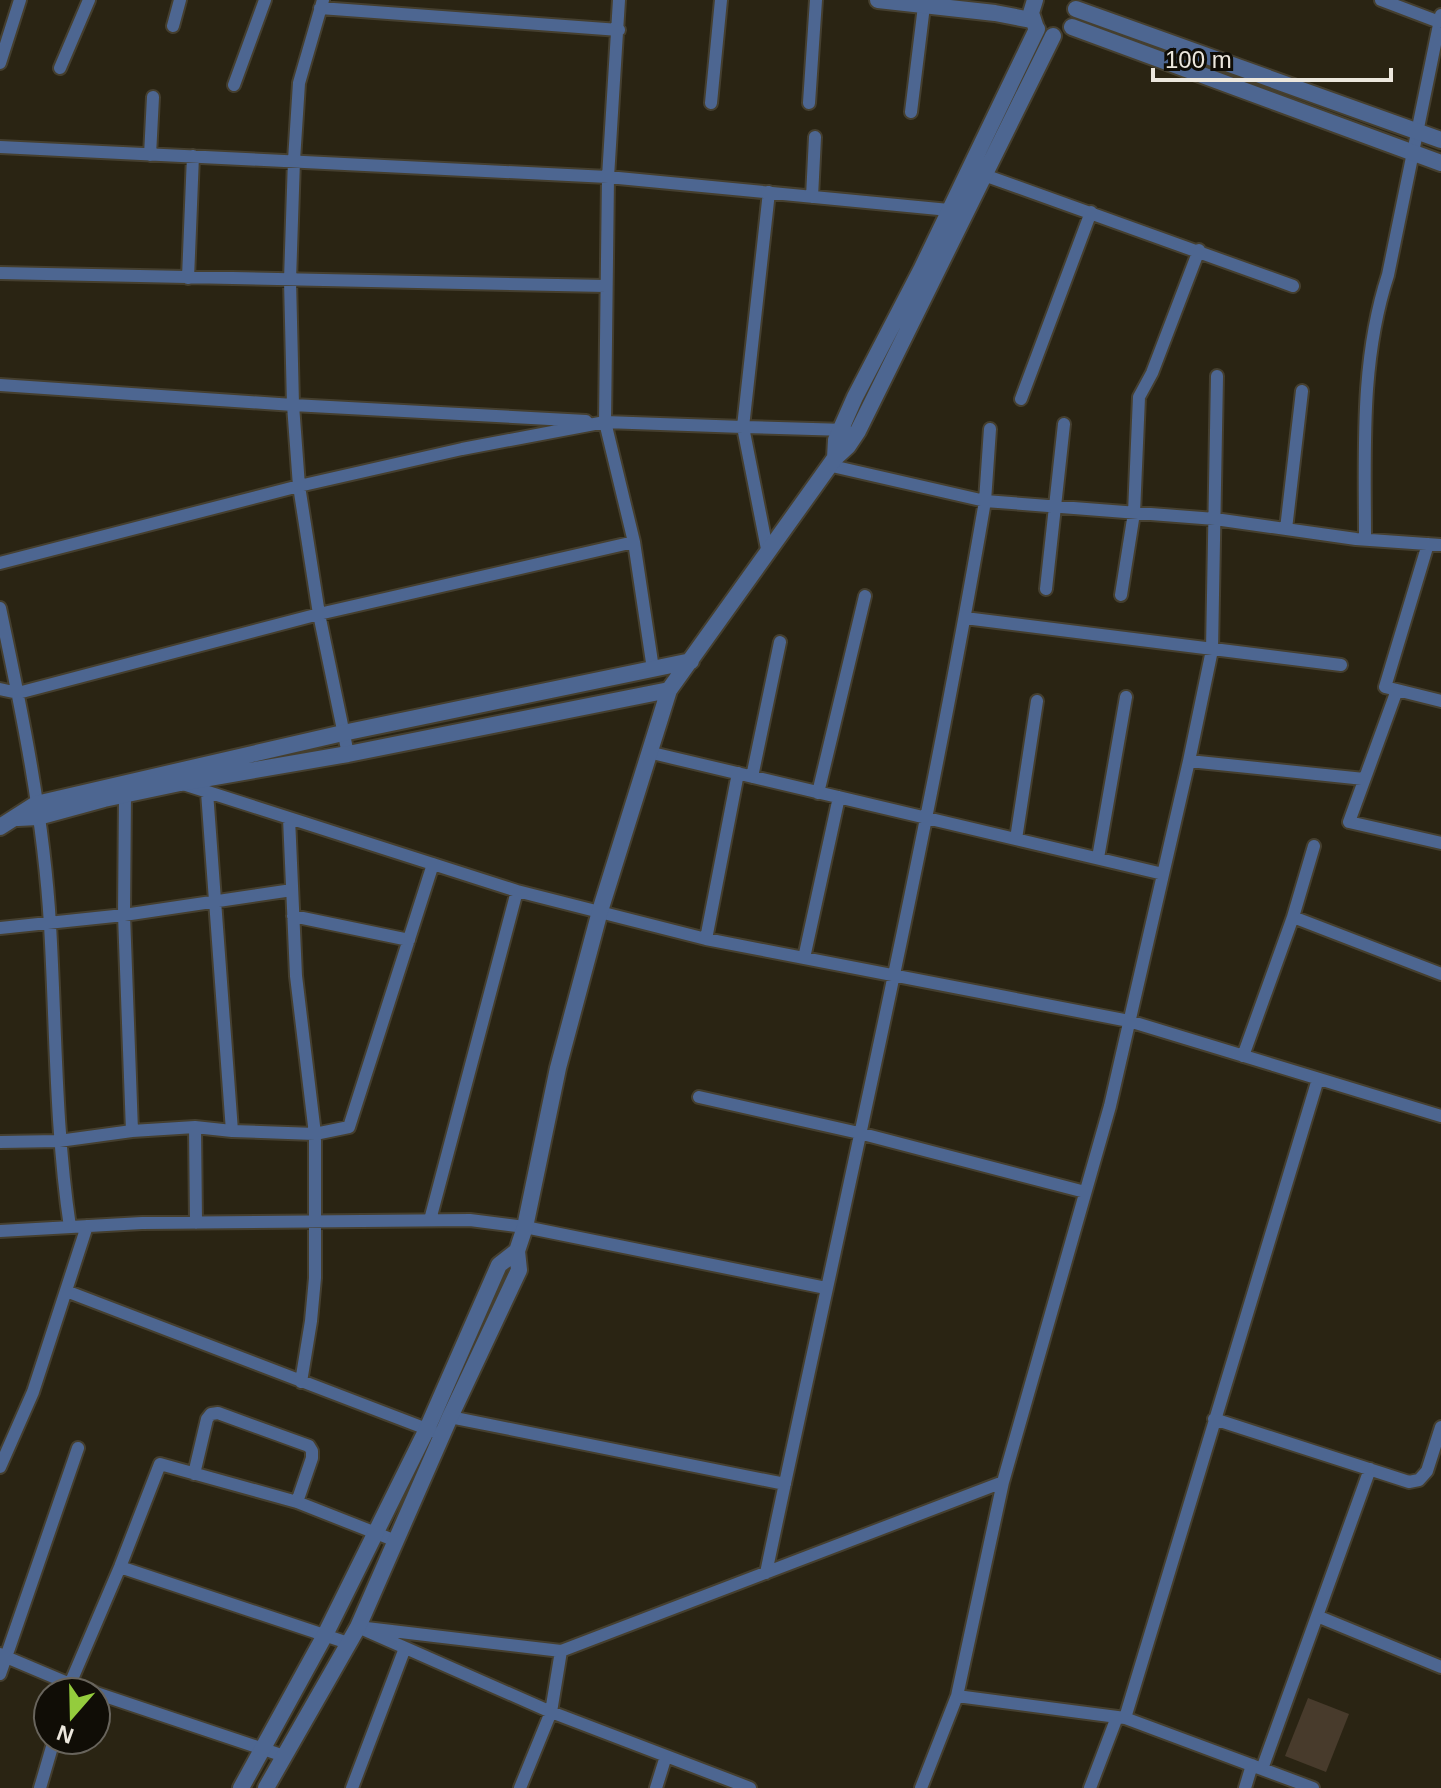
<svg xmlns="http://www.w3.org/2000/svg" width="1441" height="1788" font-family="Arial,sans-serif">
<rect width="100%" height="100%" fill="#2a2413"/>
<!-- building -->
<path fill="#483b2c" d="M1308 1698 1349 1714 1326 1772 1285 1756Z"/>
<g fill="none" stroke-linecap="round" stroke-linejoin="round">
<defs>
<path id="minor" d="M1381 0 1439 22
M320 8 619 30
M173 26 180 0
M0 63 20 0
M60 68 89 0
M234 85 265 0
M711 103 721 0
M809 103 816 0
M911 112 924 6
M0 147 608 177 949 210
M150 155 153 97
M984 175 1293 286
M769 192 743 427 846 430
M812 197 815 137
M0 273 606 286
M188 278 193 156
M0 385 293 405 586 421
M1021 399 1091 212
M990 429 985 501 1215 519 1356 539 1441 545
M1286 529 1302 391
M1365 539C1365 451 1360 360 1388 275L1441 15
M1428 544 1385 687 1397 690 1349 822 1441 843
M0 563 299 486 293 405 290 280 294 160 299 83 323 0
M1046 589 1064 424
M1121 595 1134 513 1139 397 1152 373 1199 250
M0 608C22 712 44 819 50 925 56 1026 55 1127 70 1227
M965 618 1341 665
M653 669 634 542 605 422 743 427 768 554
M0 689 18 693 319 614 634 542
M1397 690 1441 701
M648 752 1163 874
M348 754 319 614 299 486 462 449 605 422 608 177 619 0
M1189 761 1364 779
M752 777 780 642
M183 784 517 891 706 939 1129 1021 1441 1116
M207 792 232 1131 315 1134V1278L311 1321 301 1382
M818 793 865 596
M125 795 124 915 132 1131 195 1127 232 1131
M289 818 296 976 315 1134 349 1127 433 864
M1016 839 1037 701
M1098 858 1126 697
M293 916 409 940
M1293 917 1314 846
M0 928 124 915 292 890
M706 939 738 773
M804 958 839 797
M1243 1056 1293 917 1441 974
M699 1097 859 1133 1085 1192
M195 1127 196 1223
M0 1142 59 1141 132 1131
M430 1220 517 891
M0 1231 142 1223 470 1220 525 1227 826 1288
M66 1291 432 1431
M450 1417 785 1484
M1214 1419 1409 1482 1419 1480 1427 1471 1441 1427
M0 1467 33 1392 87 1226
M194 1474 207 1419 211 1414 218 1413 309 1446 312 1451V1458L297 1502
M120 1567 348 1643
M766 1573C841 1216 924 860 985 501L832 466
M1317 1616 1441 1667
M358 1627 561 1651 551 1712Z
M561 1651 1003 1482 1110 1106 1189 761 1212 650 1217 376
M0 1654 6 1657 78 1448
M0 1674 6 1657 70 1684 120 1567 160 1464 297 1502 396 1541
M68 1692 70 1684 94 1692
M96 1693 284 1756
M957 1696 1003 1482
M1125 1718 1318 1079
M1262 1769 1370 1469
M40 1788 54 1740
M352 1788 405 1648
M520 1788 551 1712 750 1788
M656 1788 666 1756
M921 1788 957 1696 1125 1718 1313 1788
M1090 1788 1117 1717
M1245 1788 1252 1765"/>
<path id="tertiary" d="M878 0 995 13 1031 20
M1035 0 1031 13 1036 28
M1076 9 1441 140
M1072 27 1441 163
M835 458 836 440 855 397 921 270 1037 29
M18 818 38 817 104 799 180 783 348 754 669 690
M0 827 36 804 343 733 691 661
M241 1788 325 1635 427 1429 499 1265 517 1251
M266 1788 358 1627 450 1417 519 1270 517 1251 525 1227 558 1068 600 911 669 690 835 458 848 446 858 431 1053 36"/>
</defs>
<!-- minor casing -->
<use href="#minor" stroke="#453f2f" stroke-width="16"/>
<!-- tertiary casing -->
<use href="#tertiary" stroke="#453f2f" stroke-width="20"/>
<!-- minor -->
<use href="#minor" stroke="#4d6691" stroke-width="12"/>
<!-- tertiary -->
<use href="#tertiary" stroke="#4d6691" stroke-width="16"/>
</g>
<!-- north arrow -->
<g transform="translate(72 1716) rotate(200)"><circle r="38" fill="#100d06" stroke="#68645c" stroke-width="2"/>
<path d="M0-6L14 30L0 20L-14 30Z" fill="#94cc3d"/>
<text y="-12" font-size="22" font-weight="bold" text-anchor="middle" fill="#ece7dd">N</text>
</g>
<!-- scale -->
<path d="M1153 68v12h238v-12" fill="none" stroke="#ece7dd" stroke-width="4"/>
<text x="1165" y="68" font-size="24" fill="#ece7dd" stroke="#100d06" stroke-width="6" paint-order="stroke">100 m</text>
</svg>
